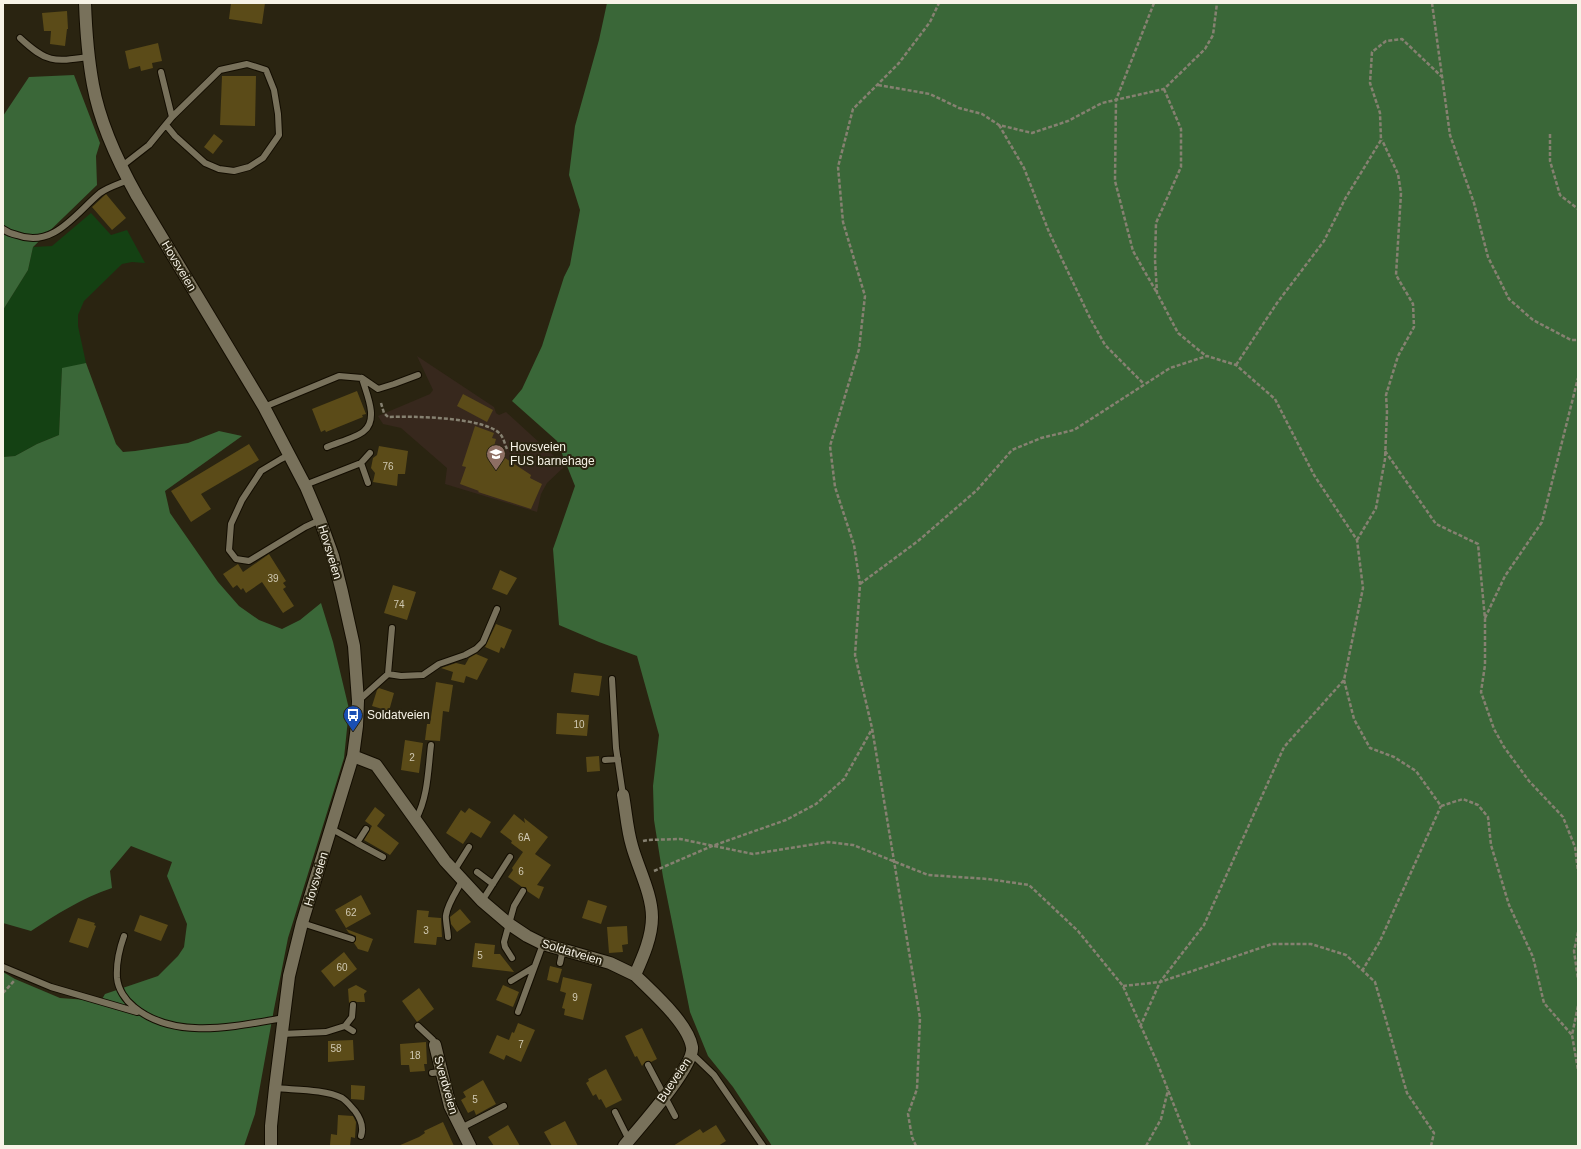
<svg xmlns="http://www.w3.org/2000/svg" width="1581" height="1149" font-family="Arial,sans-serif">
<rect width="100%" height="100%" fill="#2a2411"/>
<!-- education -->
<path fill="#37281d" d="M417 356 494 407 496 413 499 415 506 412 565 466 547 483 541 494 537 512 445 484 447 468 401 428 383 424 378 416 430 394 433 390Z"/>
<!-- green -->
<path fill="#144113" d="M91 213 111 235 127 230 145 263 132 262 122 264 84 301 78 315V326L86 363 62 369 59 435 37 444 15 456 3 457V310L28 270 33 247 52 246Z"/>
<!-- forest -->
<path fill="#3a6738" d="M607 3H1578V1146H772L733 1087 708 1056 690 1012 663 877 654 820 653 786 659 735 637 656 599 642 559 625 553 549 575 486 557 441 512 401 522 389 542 346 564 277 570 265 580 210 569 175 575 126 599 40Z
M74 75 100 143 96 156 97 185 33 247 28 270 3 310V116L29 77Z
M86 363 116 444 123 452 135 451 188 443 219 431 242 436 165 491 170 513 218 582 239 606 259 620 282 629 300 620 321 603 333 642 349 709 344 758 288 938 274 1009 255 1114 244 1146H3V972L15 979 60 998 101 1001 105 994 158 976 178 956 184 947 187 924 167 876 172 862 131 846 110 871 112 888C82 898 57 914 31 931L3 923V457L15 456 37 444 59 435 62 368Z"/>
<!-- building -->
<path fill="#5b4b18" d="M231 3H265L262 24 229 19Z
M67 11 68 29H67L65 46 50 44 51 31H44L42 13Z
M158 43 162 61 152 63 153 68 141 71 140 66 129 69 125 51Z
M222 76H256L255 126 220 125Z
M214 134 223 141 213 154 204 147Z
M106 194 126 218 112 230 92 207Z
M357 391 366 414 362 415 363 417 326 432 325 430 321 432 312 409Z
M463 394 493 410 487 422 457 406Z
M475 426 494 433 492 438 496 439 493 450 531 475 530 478 542 484 531 509 478 492 479 491 460 484 466 467 462 466Z
M249 444 259 460 201 494 211 509 191 522 171 491Z
M379 446 408 451 405 474H398L397 486 373 482 375 473 371 468 373 458 377 455Z
M269 554 286 581 283 583 286 587 283 589 294 606 283 613 262 582 246 593 243 588 241 590 237 585 233 588 223 574 238 564 243 572Z
M500 570 517 578 507 595 492 589Z
M393 585 416 592 407 620 384 613Z
M496 624 512 630 504 649 501 647 499 653 485 647Z
M476 654 488 659 477 680 466 676 464 683 451 680 453 672 441 668 456 663 465 665 469 658Z
M574 673 602 676 599 696 571 692Z
M436 682 453 685 449 712 443 711 440 741 425 740 427 724H430Z
M379 688 394 693 389 711 372 706 377 690Z
M557 713 589 715 587 736 556 734Z
M405 740 423 743 419 773 401 770Z
M599 756 600 771 587 772 586 757Z
M375 807 385 815 377 826 399 843 390 855 364 840 372 826 365 821Z
M469 808 491 822 481 838 471 832 463 844 446 833 461 810 465 813Z
M514 814 525 823 524 818 548 837 535 854 551 865 537 885 544 887 539 899 527 891 526 887H522L508 877 513 870 512 868 523 852 511 843 512 841 500 832Z
M361 895 371 914 346 928 335 910Z
M588 900 607 906 601 924 582 918Z
M460 909 471 922 457 932 451 924 450 917Z
M417 910 429 911 428 917 441 918 442 937H437L436 945 414 943Z
M140 915 168 925 161 941 134 931Z
M78 918 95 923 94 925 96 926 88 948 69 942Z
M627 926 628 944 622 945 623 952 609 953 607 927Z
M346 929 373 939 368 952 358 949 354 943 356 940V936L349 933Z
M475 943 495 945 494 954H500L514 972 472 967Z
M344 952 357 969 334 987 321 971Z
M550 966 562 969 558 983 547 980Z
M563 977 592 984 583 1020 564 1015 565 1009 562 1008 566 993 560 991Z
M356 985 367 991 364 994 365 1002H357L353 1001 349 1003 348 989Z
M503 985 519 992 513 1007 496 1000Z
M419 988 434 1009 417 1022 402 1001Z
M518 1023 535 1030 521 1062 506 1055 504 1060 489 1053 497 1035 509 1040 512 1032 514 1033Z
M642 1028 657 1059 651 1062 646 1061 642 1066 637 1056 635 1057 625 1036Z
M353 1040 354 1060 328 1062V1041Z
M426 1042 427 1064H424L425 1071 410 1072 409 1065H401L400 1044Z
M606 1069 622 1100 606 1108 601 1099 599 1100 596 1094 593 1096 586 1083 589 1081 588 1079Z
M483 1080 496 1104 476 1115 474 1110 468 1113 461 1100 466 1097 463 1092Z
M351 1085 365 1086 364 1100 351 1099Z
M338 1115 353 1116 356 1122 355 1138 351 1137 350 1146 330 1145 331 1134 337 1135Z
M565 1121 578 1146H552L544 1132Z
M443 1122 454 1146H398L419 1137 425 1133 424 1131Z
M508 1125 520 1146H494L488 1137Z
M716 1125 726 1141 718 1146H673L700 1129 703 1133Z"/>
<g fill="none" stroke-linecap="round" stroke-linejoin="round">
<defs>
<path id="lane" d="M20 38C47 63 53 62 89 57
M161 72 172 117
M122 166 149 145 172 117 220 70 247 64 266 70 274 90 278 114 279 135 263 158 249 167 234 171 219 169 205 163 175 136 166 125
M3 229C7 232 12 234 17 235 53 249 76 213 100 193 108 187 119 184 128 180
M362 378 378 389 394 384 418 375
M264 407 339 376 362 378C366 393 379 419 364 431 358 437 336 443 327 447
M289 455 281 459 261 471 242 500 231 524 229 550 236 559 249 561 305 527 320 520
M361 463 368 483
M305 485 361 463 370 453
M388 674 392 628
M612 679 616 748 623 795
M358 701 388 674 401 676 423 675 439 664 465 655 476 649 483 642 497 609
M605 760 618 759
M416 819C428 797 428 770 431 745
M332 829 357 843 366 829
M357 843 383 857
M454 871 469 847
M477 872 493 884
M482 901 510 857
M302 923 352 939
M124 936C119 950 116 963 117 978 118 989 125 1000 134 1007 175 1041 236 1026 284 1018
M448 937C448 932 445 918 446 915 448 903 456 892 462 881
M512 958 505 947 504 942 514 906 523 891
M560 963 563 949
M3 967 51 987 137 1012
M511 981 534 967
M518 1012 543 944
M345 1026 352 1017 353 1005
M418 1026 433 1040 435 1045
M282 1034 326 1032 345 1026 353 1031
M692 1054 714 1075 763 1146
M648 1065 675 1116
M432 1073 441 1072
M275 1088C294 1090 325 1089 342 1098 347 1101 351 1107 355 1111 361 1119 364 1127 361 1136
M615 1112 629 1140
M461 1128 504 1106"/>
<path id="street" d="M85 3C86 31 88 58 93 85 100 124 118 162 137 196L264 407 306 487 320 520 333 556 342 592 354 646 358 701 357 726 353 756 302 923 289 976 275 1088 271 1126V1146
M353 756 376 765 445 861 482 901 509 924 527 936 543 944 610 963 635 975C643 957 652 937 652 917 652 894 638 868 632 846 627 830 626 811 623 795
M435 1045 450 1106 470 1146
M624 1146C638 1129 695 1066 692 1047 688 1023 652 992 635 975"/>
</defs>
<!-- lane casing -->
<use href="#lane" stroke="#130d00" stroke-width="8"/>
<!-- street casing -->
<use href="#street" stroke="#130d00" stroke-width="14"/>
<!-- path -->
<path stroke="#868171" stroke-width="2.5" stroke-dasharray="4 2" stroke-linecap="butt" d="M1154 3 1116 100 1115 181 1133 251 1157 293
M1432 3 1450 135 1474 203 1488 257 1509 299 1533 320 1571 340H1578
M878 85 930 94 959 108 982 114 999 125 1032 133 1068 121 1102 103 1164 89 1205 49 1213 35 1217 3
M1164 89 1181 129V167L1156 223 1155 260 1157 293 1178 333 1206 356
M999 125 1024 168 1049 232 1090 318 1105 345 1144 384
M1550 134V161L1560 195 1578 209
M1236 365 1277 303 1324 241 1345 199 1381 140 1380 113 1370 83 1372 52 1386 41 1402 39 1441 76
M381 403 384 413 388 417C411 416 488 417 501 435 504 439 505 445 507 449
M1385 451 1436 524 1478 544 1485 619V665L1481 692 1494 729 1504 747 1529 781 1563 817 1575 847 1578 871
M1357 540 1376 508 1385 459 1387 412 1386 395 1398 356 1414 327 1413 304 1396 275 1401 193 1398 174 1382 140
M860 584 918 541 977 490 1012 450 1041 438 1074 430 1170 368 1207 356 1236 365 1275 399 1314 475 1357 540 1363 588 1344 680 1284 747 1204 925 1160 982 1140 1027
M1485 618 1505 576 1542 522 1578 378
M1344 680 1354 719 1370 748 1394 757 1416 771 1441 806 1463 799 1478 805 1488 817 1491 845 1509 905 1533 957 1544 1003 1572 1035
M643 841 648 840 680 839 753 854 828 842 853 845 928 875 988 879 1029 885 1078 931 1123 986 1157 1062 1190 1146
M654 871 712 846 786 820 816 804 844 779 872 729
M1578 932 1574 951 1578 979
M1362 971 1380 941 1441 806
M1123 986 1160 982 1272 944H1311L1346 955 1375 982 1407 1093 1434 1133 1431 1146
M3 993 14 981
M1578 1006 1572 1035 1578 1070
M916 1146 912 1137 908 1114 917 1089 920 1018 872 728 855 655 860 584 854 545 835 487 830 446 859 349 865 296 843 222 838 167 853 109 899 63 930 22 939 3
M1146 1146 1161 1119 1168 1090"/>
<!-- lane -->
<use href="#lane" stroke="#78715b" stroke-width="6"/>
<!-- street -->
<use href="#street" stroke="#78715b" stroke-width="12"/>
</g>
<!-- icons -->
<defs>
<symbol id="school-pin" viewBox="-11 -11 22 30"><path d="M0 17L-7.5 6A9.5 9.5 0 1 1 7.5 6Z" fill="#8d6e63" stroke="#2a2411"/><path d="M0-5L7-2L0 1L-7-2ZM-4 1L0 2.5L4 1V4Q0 6-4 4Z" fill="#fff"/></symbol>
<symbol id="bus-pin" viewBox="-11 -11 22 30"><path d="M0 17L-7.5 6A9.5 9.5 0 1 1 7.5 6Z" fill="#1a4fb4" stroke="#2a2411"/><path d="M-5-6H5V4H4V6H2V4H-2V6H-4V4H-5ZM-3.5-4V0h7V-4ZM-3.5 1.2v1.5H-2V1.2ZM2 1.2v1.5H3.5V1.2Z" fill="#fff"/></symbol>
</defs>
<g fill-rule="evenodd">
<use href="#school-pin" x="485" y="443" width="22" height="30"/>
<use href="#bus-pin" x="342" y="704" width="22" height="30"/>
</g>
<g text-anchor="middle" stroke-width="4" stroke-linejoin="round" paint-order="stroke">
<!-- number labels -->
<g font-size="10" fill="#d0c9b3">
<text x="388" y="470">76</text>
<text x="273" y="582">39</text>
<text x="399" y="608">74</text>
<text x="579" y="728">10</text>
<text x="412" y="761">2</text>
<text x="524" y="841">6A</text>
<text x="521" y="875">6</text>
<text x="351" y="916">62</text>
<text x="426" y="934">3</text>
<text x="480" y="959">5</text>
<text x="342" y="971">60</text>
<text x="575" y="1001">9</text>
<text x="521" y="1048">7</text>
<text x="336" y="1052">58</text>
<text x="415" y="1059">18</text>
<text x="475" y="1103">5</text>
</g>
<!-- street labels -->
<g font-size="12" fill="#f7f3e7" stroke="#2a2411">
<text transform="translate(179 266) rotate(59)" y="4">Hovsveien</text>
<text transform="translate(330 552) rotate(73)" y="4">Hovsveien</text>
<text transform="translate(316 879) rotate(-73)" y="4">Hovsveien</text>
<text transform="translate(572 952) rotate(17)" y="4">Soldatveien</text>
<text transform="translate(674 1080) rotate(-56)" y="4">Bueveien</text>
<text transform="translate(446 1085) rotate(74)" y="4">Sverdveien</text>
</g>
<!-- poi labels -->
<g font-size="12" fill="#f7f3e7" stroke="#2a2411" text-anchor="start">
<text x="510" y="451">Hovsveien<tspan x="510" dy="14">FUS barnehage</tspan></text>
<text x="367" y="719">Soldatveien</text>
</g>
</g>
<!-- border -->
<rect width="1581" height="1149" fill="none" stroke="#f7f3e7" stroke-width="8"/>
</svg>
